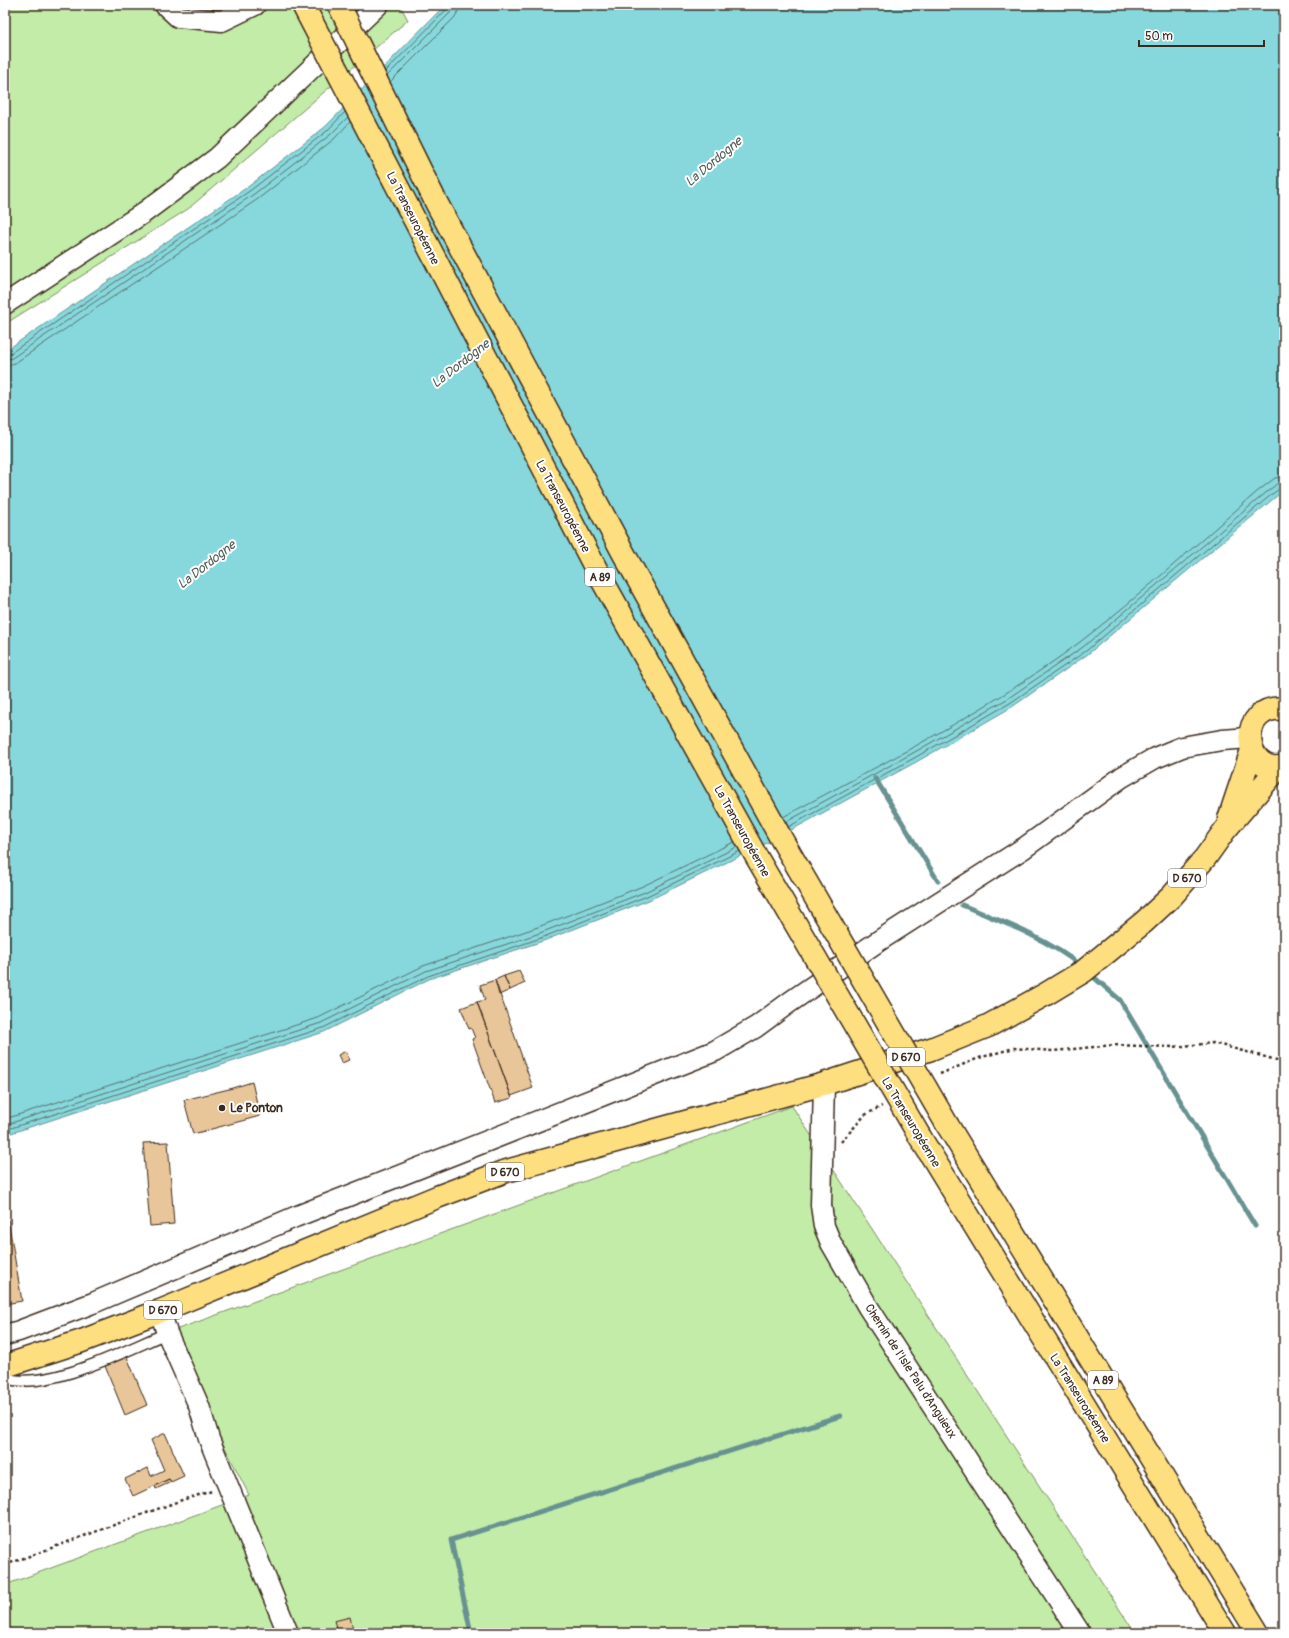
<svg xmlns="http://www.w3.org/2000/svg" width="1289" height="1638" font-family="Pangolin,sans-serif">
<rect width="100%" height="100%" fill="#fff"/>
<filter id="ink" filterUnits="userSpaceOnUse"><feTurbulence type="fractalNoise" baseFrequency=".025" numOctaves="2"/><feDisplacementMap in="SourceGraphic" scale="8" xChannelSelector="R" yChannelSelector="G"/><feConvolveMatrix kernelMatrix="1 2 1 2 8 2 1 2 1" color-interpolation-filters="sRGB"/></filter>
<g filter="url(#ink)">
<!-- green -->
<path fill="#c2eca8" stroke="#7e8b63" d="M5 5H400L408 20 188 209 5 324Z
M792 1106 1135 1633H5V1585L249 1495 167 1333Z"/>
<!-- water -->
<path fill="#86d8dd" stroke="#689291" d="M445 5H1284V490L1088 654 1012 707 918 761 773 840 649 900 543 941 429 979 324 1032 5 1135V351L249 186 325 127Z"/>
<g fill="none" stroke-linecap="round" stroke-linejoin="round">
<!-- shore -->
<path stroke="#59706a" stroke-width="1" d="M385 72 446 10 448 5
M387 76 450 13 453 5
M390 82 455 17 458 11 459 5
M5 354H9L251 190 327 131 345 112
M5 360 12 358 254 194 330 135 348 117
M5 366 15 363 258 199 334 139 350 122
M783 817C883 763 989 711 1080 642 1141 595 1199 542 1258 491L1275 478 1284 476
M786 822 913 753 1007 699 1083 647 1262 496 1278 483 1284 482
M788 827 916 757 1010 703 1086 651 1265 500 1280 488 1284 487
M5 1119 318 1018 423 966 538 927 643 886 734 842
M5 1125 321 1023 426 971 540 933 645 892 737 847
M5 1130 323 1028 428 976 541 938 647 896 740 851"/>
<!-- stream -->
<path stroke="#689291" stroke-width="5" d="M875 778 938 881
M962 905C1003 922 1046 938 1081 966
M1089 973 1120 1000 1255 1226
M471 1633 451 1540 840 1416"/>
</g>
<!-- building -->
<path fill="#e8c69a" stroke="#3b2a1e" d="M519 971 525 983 510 990 504 976Z
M504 976 510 990 499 995 495 980Z
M495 980 533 1088 511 1096 477 1002 485 1000 480 985Z
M477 1002 512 1098 495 1103 472 1039 475 1038 471 1028 469 1029 461 1008Z
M346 1051 349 1060 342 1063 338 1055Z
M252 1082 260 1116 193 1134 184 1100 229 1089Z
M168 1142 174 1224 150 1226 143 1143Z
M8 1219 22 1301 5 1304V1220Z
M127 1357 147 1405 125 1415 105 1366Z
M165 1433 184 1476 171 1482 169 1479 133 1496 125 1479 148 1468 151 1476 164 1470 151 1440Z
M169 1479 171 1482 156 1489 155 1486Z
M350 1617 353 1630 338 1633 334 1621Z"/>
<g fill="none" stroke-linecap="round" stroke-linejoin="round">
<defs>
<path id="lane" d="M5 1378C47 1392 126 1350 167 1333"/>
<path id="street" d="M165 5 178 17 222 21 255 5
M5 304 142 214 217 158 378 5
M824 1084 821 1205 824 1226 831 1243 868 1307 1080 1633
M160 1311 167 1333 199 1406 209 1439 288 1633
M5 1335 19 1331 93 1303 295 1217 715 1051 756 1027 790 1002 880 940 1024 848 1122 777 1155 758 1182 747 1222 740 1250 738"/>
<path id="primary" d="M1284 709C1238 703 1240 774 1284 767
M1229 819 1252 750
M5 1366 82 1341 160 1311 437 1197 503 1172 824 1084 931 1049 988 1026 1046 994 1084 971 1144 922 1172 896 1205 858 1225 830 1279 767"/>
<path id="highway" d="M948 1126 1258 1633
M920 1137 1225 1633"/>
</defs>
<!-- lane casing -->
<use href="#lane" stroke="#3b2a1e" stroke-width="13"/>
<!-- street casing -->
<use href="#street" stroke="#3b2a1e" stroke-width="23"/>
<!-- primary casing -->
<use href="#primary" stroke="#3b2a1e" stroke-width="25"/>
<!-- highway casing -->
<use href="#highway" stroke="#3b2a1e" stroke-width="25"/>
<!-- path -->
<path stroke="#3b2a1e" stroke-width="2.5" stroke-dasharray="3 3" stroke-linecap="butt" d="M940 1074 979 1058 1014 1048 1053 1051 1114 1045 1173 1047 1213 1043 1284 1062
M841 1142 865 1115 882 1106
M5 1565 182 1500 212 1491"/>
<!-- lane -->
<use href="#lane" stroke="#fff" stroke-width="10"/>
<!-- street -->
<use href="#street" stroke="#fff" stroke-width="20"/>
<!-- primary -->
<use href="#primary" stroke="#fedf80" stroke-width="22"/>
<!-- highway -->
<use href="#highway" stroke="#fedf80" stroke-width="22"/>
<defs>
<path id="highway-bridge" d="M303 5 596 569 756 856 920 1137
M339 5 436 202 624 554 782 840 948 1126"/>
</defs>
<!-- highway-bridge casing -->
<use href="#highway-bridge" stroke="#3b2a1e" stroke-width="25" stroke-linecap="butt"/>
<!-- highway-bridge -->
<use href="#highway-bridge" stroke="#fedf80" stroke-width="22"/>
</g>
</g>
<!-- markers -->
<circle fill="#3b2a1e" stroke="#fff" stroke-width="1.5" cx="222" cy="1108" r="4"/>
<g text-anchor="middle" stroke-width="4" stroke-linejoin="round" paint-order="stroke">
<!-- shield labels -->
<g fill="#fff" stroke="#766a62" stroke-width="1">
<rect x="585" y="568" width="30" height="18" rx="3"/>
<rect x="1168" y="869" width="38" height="18" rx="3"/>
<rect x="887" y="1048" width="38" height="18" rx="3"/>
<rect x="486" y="1163" width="38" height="18" rx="3"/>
<rect x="144" y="1301" width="38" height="18" rx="3"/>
<rect x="1088" y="1371" width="30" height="18" rx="3"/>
</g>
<g font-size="11" font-weight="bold" fill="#3b2a1e">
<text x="600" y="581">A 89</text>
<text x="1187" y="882">D 670</text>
<text x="906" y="1061">D 670</text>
<text x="505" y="1176">D 670</text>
<text x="163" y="1314">D 670</text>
<text x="1103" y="1384">A 89</text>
</g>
<!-- street labels -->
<g font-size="12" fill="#3b2a1e" stroke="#fff">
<text transform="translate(413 218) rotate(63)" y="4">La Transeuropéenne</text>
<text transform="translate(563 506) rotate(62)" y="4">La Transeuropéenne</text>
<text transform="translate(742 831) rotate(61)" y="4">La Transeuropéenne</text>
<text transform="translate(911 1122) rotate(59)" y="4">La Transeuropéenne</text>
<text transform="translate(911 1371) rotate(57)" y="4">Chemin de l'Isle Palu d’Anguieux</text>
<text transform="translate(1080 1398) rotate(58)" y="4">La Transeuropéenne</text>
</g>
<!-- poi labels -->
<g font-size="12" font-weight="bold" fill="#3b2a1e" stroke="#fff" text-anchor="start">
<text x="230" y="1112">Le Ponton</text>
</g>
<!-- water labels -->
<g font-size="13" font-style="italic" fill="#525e57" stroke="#fff">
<text transform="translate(713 161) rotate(-40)" y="5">La Dordogne</text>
<text transform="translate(460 363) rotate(-38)" y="5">La Dordogne</text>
<text transform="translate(206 564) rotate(-38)" y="5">La Dordogne</text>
</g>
</g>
<!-- margin -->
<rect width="1289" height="1638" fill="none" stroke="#fff" stroke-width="20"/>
<rect x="10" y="10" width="1269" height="1618" fill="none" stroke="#3b2a1e" stroke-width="1.5" filter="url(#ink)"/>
<!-- scale -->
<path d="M1139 40v6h125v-6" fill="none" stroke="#3b2a1e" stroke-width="2"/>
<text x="1145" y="40" font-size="12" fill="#3b2a1e" stroke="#ffffff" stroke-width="3" paint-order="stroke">50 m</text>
</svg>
